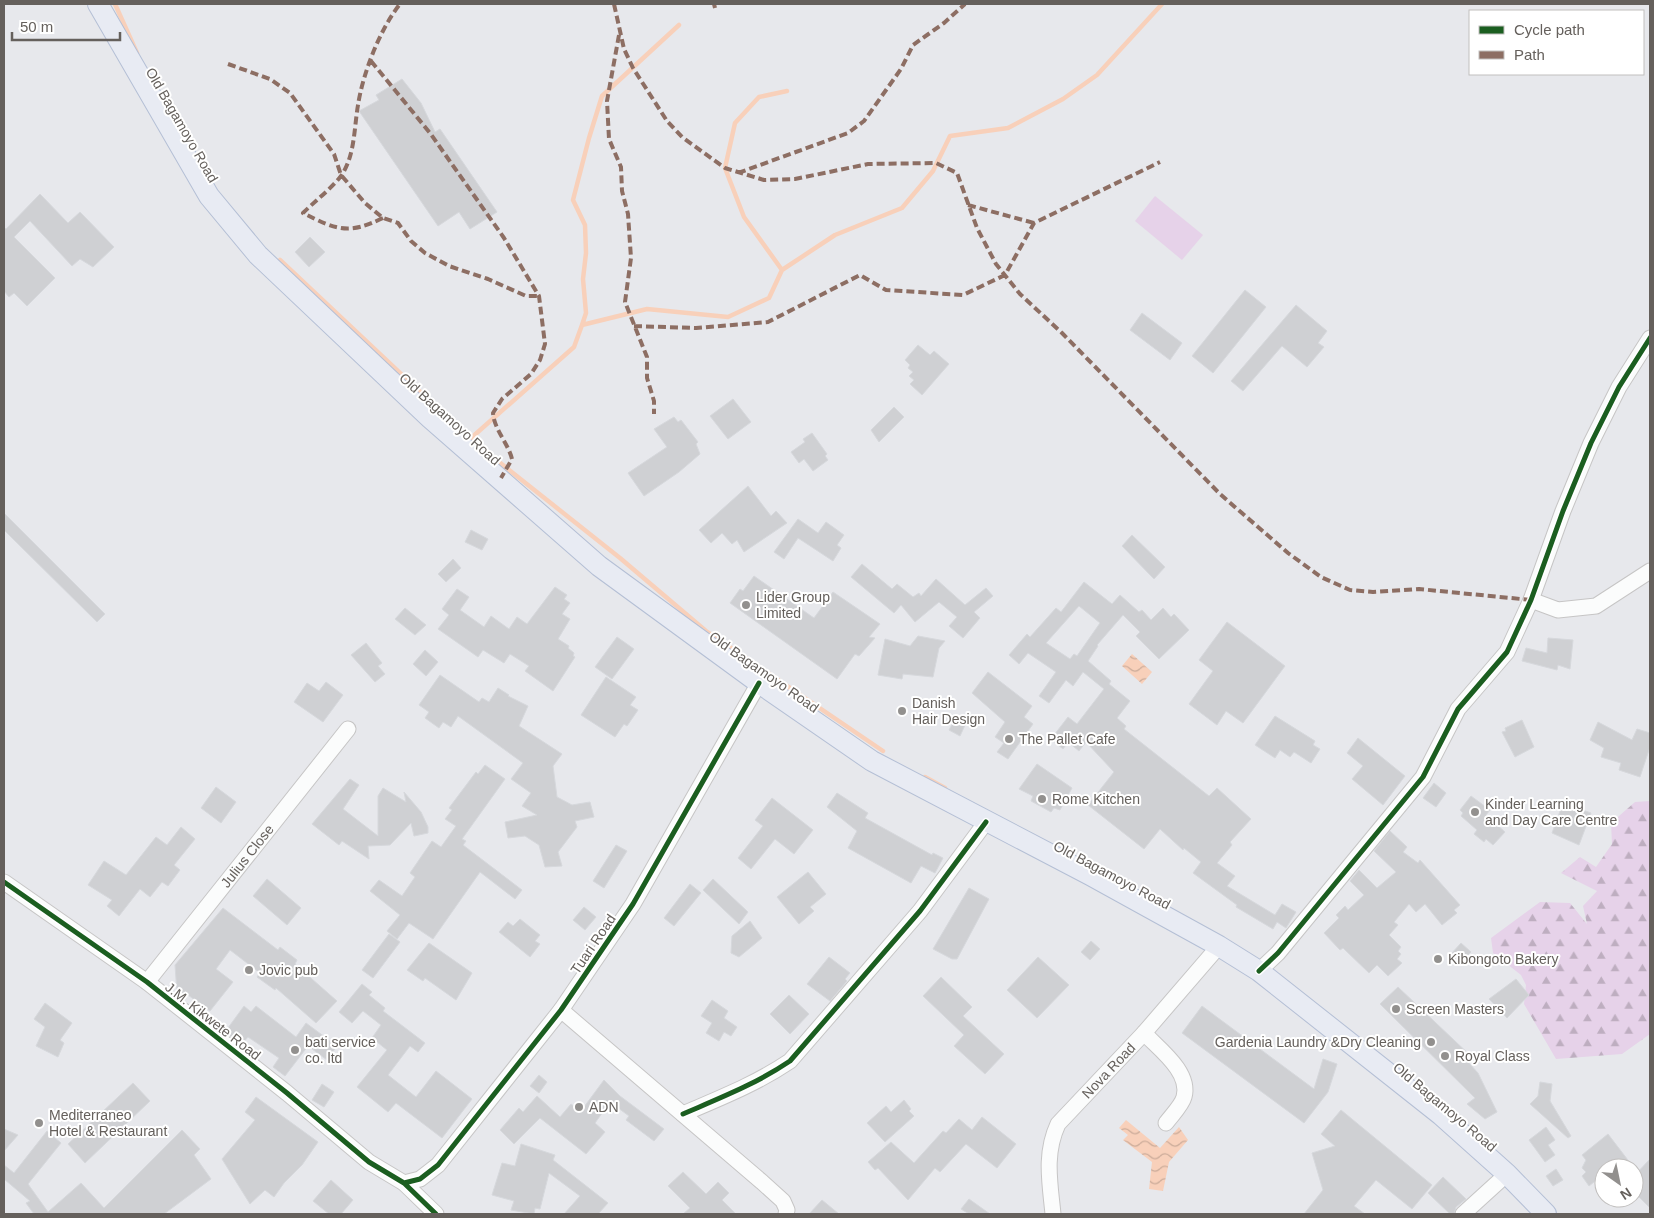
<svg xmlns="http://www.w3.org/2000/svg" width="1654" height="1218" font-family="Helvetica,sans-serif">
<defs>
<pattern id="forest-firs" width="22" height="20" patternUnits="userSpaceOnUse" patternTransform="scale(1.25)"><rect width="22" height="20" fill="#e6d2e9"/><path d="M5 1l3.5 6h-7zM16 11l3.5 6h-7z" fill="#beaec0"/></pattern>
<pattern id="water-waves" width="16" height="10" patternUnits="userSpaceOnUse" patternTransform="scale(1.25)"><rect width="16" height="10" fill="#f8d0ba"/><path d="M0 5q4-4 8 0t8 0" fill="none" stroke="#ccac9a"/></pattern>
</defs>
<rect width="100%" height="100%" fill="#e7e8ec"/>
<!-- forest -->
<path fill="url(#forest-firs)" d="M1650 801V1034L1622 1054 1556 1059 1524 1004 1526 985 1521 975 1493 953 1491 938 1540 902 1570 903 1587 924 1583 906 1597 891 1561 873 1580 857 1596 867 1612 844 1611 823 1635 802Z"/>
<!-- park -->
<path fill="#e6d2e9" d="M1155 196 1203 235 1182 260 1135 221Z"/>
<!-- water -->
<path fill="url(#water-waves)" d="M1132 654 1152 672 1142 684 1122 666Z
M1126 1120 1160 1148 1179 1127 1188 1140 1169 1162 1163 1191 1149 1189 1152 1162 1123 1140 1128 1135 1119 1128Z"/>
<g fill="none" stroke-linecap="round" stroke-linejoin="round">
<!-- stream -->
<path stroke="#f8d0ba" stroke-width="4.5" d="M115 4 137 53
M280 260 470 439
M782 270 744 217 725 168 735 123 759 97 787 91
M582 325 586 313 583 279 586 253 585 225 573 200 589 138 602 96 679 25
M883 751 706 631 620 558 470 439 574 347 582 325 647 309 728 317 769 298 782 270 835 235 902 208 933 171 950 136 1008 128 1063 99 1097 75 1162 4
M925 777 945 788"/>
</g>
<!-- building -->
<path fill="#cfd0d3" stroke="#d6d8dc" fill-rule="evenodd" d="M402 79 421 103 435 132 440 129 497 212 470 229 459 212 438 226 359 111 379 100 376 95Z
M40 194 68 223 80 212 114 247 93 267 80 259 72 266 30 221 14 237 55 278 27 306 14 293 9 297 4 291V227L6 229Z
M310 237 325 252 309 267 295 252Z
M1245 290 1266 307 1213 373 1192 356Z
M1296 305 1327 331 1318 343 1324 347 1307 367 1282 346 1243 391 1231 381Z
M1142 313 1182 343 1170 360 1130 330Z
M918 345 930 355 934 351 949 364 922 395 910 384 914 380 909 376 913 372 908 368 910 365 905 360Z
M733 399 751 422 728 439 710 416Z
M894 407 904 417 879 442 871 430Z
M674 417 678 422 681 420 698 442 696 444 700 454 679 472 644 496 628 473 667 447 654 429Z
M812 433 827 454 825 456 828 460 813 471 804 459 799 463 791 452 805 442 803 439Z
M748 486 771 516 776 511 787 523 744 552 737 540 732 544 722 533 711 543 699 530Z
M4 513 105 614 97 622 4 530Z
M798 519 818 533 826 522 844 535 837 545 841 548 833 561 798 538 784 559 774 552Z
M471 530 488 539 482 550 465 542Z
M1132 535 1165 567 1154 579 1122 546Z
M453 559 461 568 446 582 438 574Z
M862 564 892 589 897 584 913 597 919 593 921 596 936 579 965 605 986 588 993 596 974 612 980 618 963 638 949 626 957 617 939 602 915 622 901 605 894 613 851 577Z
M754 576 814 618 833 592 880 624 869 637 875 638 859 656 855 654 837 679 730 603 740 589 743 591Z
M1084 582 1112 604 1120 595 1139 612 1142 610 1151 620 1163 608 1171 617 1174 614 1189 630 1159 659 1136 636 1140 632 1123 615 1097 645 1098 646 1088 661 1111 681 1109 684 1130 701 1117 718 1126 726 1124 729 1209 796 1217 788 1251 819 1230 842 1232 845 1217 863 1235 876 1227 886 1275 915 1282 904 1296 912 1286 928 1277 922 1273 929 1236 907 1237 905 1193 873 1201 862 1184 848 1183 850 1160 829 1144 849 1088 805 1114 772 1086 742 1079 751 1068 742 1063 749 1051 739 1068 717 1077 724 1104 689 1083 672 1073 686 1066 680 1049 703 1039 696 1056 672 1028 653 1019 664 1009 655 1027 634 1030 637 1056 608 1061 612ZM1079 606 1100 623 1077 656 1074 654 1070 659 1046 643Z
M555 587 567 595 564 599 570 603 562 614 570 619 558 639 569 646 568 648 574 653 573 656 575 657 553 691 525 671 529 666 510 654 504 663 483 650 478 657 438 629 449 615 442 609 457 589 469 597 460 610 484 627 491 616 509 629 517 617 527 624Z
M405 608 426 625 415 635 395 619Z
M1227 622 1285 666 1243 723 1226 711 1217 725 1189 704 1213 671 1199 660Z
M918 636 945 641 939 648 933 677 903 674 902 679 878 675 885 639 910 646Z
M617 637 634 649 612 679 595 667Z
M1548 638 1573 640 1570 669 1558 665 1557 670 1522 661 1526 648 1547 653Z
M366 643 382 663 378 666 385 674 375 682 351 655Z
M425 650 438 662 426 676 413 664Z
M988 672 1032 706 1024 717 1033 724 1008 759 997 752 1004 743 995 737 1005 722 972 693Z
M440 675 479 702 482 698 489 702 498 688 509 695 508 696 528 706 519 726 562 754 553 766 557 797 572 805 590 802 594 817 575 821 577 827 558 852 562 866 545 867 539 845 525 836 508 838 505 822 537 815 522 806 531 793 511 779 523 763 458 716 451 727 443 722 439 728 425 718 429 712 419 705Z
M606 677 636 697 630 705 638 710 627 726 624 724 615 737 581 715Z
M326 682 343 695 323 722 294 702 307 683 319 691Z
M1275 716 1315 741 1313 745 1320 749 1311 763 1294 752 1290 757 1280 750 1275 758 1255 745Z
M956 717 966 723 960 736 949 730Z
M1522 720 1534 747 1515 757 1502 732 1506 731 1505 728Z
M1598 722 1632 740 1637 729 1650 733V747L1640 777 1619 770 1621 763 1601 757 1604 748 1590 740Z
M1358 738 1405 776 1383 805 1352 779 1363 766 1347 753Z
M1037 764 1072 788 1060 810 1054 808 1051 812 1031 801 1033 796 1019 789Z
M485 765 505 779 462 839 466 841 463 845 522 890 515 899 480 872 433 939 409 923 397 939 387 931 400 915 370 891 379 880 402 896 415 877 410 873 432 841 441 847 456 826 445 819 452 810 449 808 476 772 478 774Z
M350 779 359 785 343 809 378 836V796L383 788 406 802 404 792 421 812 428 827V833L414 836 411 823 390 845 368 846 369 859 342 841 339 845 312 824Z
M1434 783 1446 793 1436 807 1423 798Z
M216 787 236 802 221 823 201 808Z
M837 793 868 813 865 818 932 855 933 853 943 858 935 873 921 866 911 883 848 848 857 831 827 807Z
M1471 796 1490 810 1486 815 1505 832 1493 845 1486 839 1484 842 1474 834 1477 830 1461 816 1463 813 1460 810Z
M772 798 813 830 794 854 775 839 751 869 738 858 763 826 755 820Z
M1563 803 1591 813 1579 845 1552 833Z
M181 827 195 839 174 865 180 870 168 886 162 882 150 897 140 889 119 916 107 906 112 900 88 885 104 861 126 875 156 837 167 845Z
M1390 831 1407 847 1403 852 1418 863 1420 860 1460 905 1454 910 1457 913 1442 925 1425 904 1416 912 1409 904 1394 922 1398 925 1389 935 1401 947 1398 951 1401 954 1397 959 1402 963 1388 976 1377 965 1369 973 1343 948 1340 950 1324 933 1339 918 1336 915 1345 906 1348 910 1364 895 1350 881 1359 870 1377 888 1396 872 1374 851Z
M616 845 627 851 604 888 593 881Z
M808 872 826 894 810 907 814 911 799 924 777 897Z
M267 879 301 908 287 925 253 896Z
M713 879 748 912 739 924 703 890Z
M690 884 701 893 674 926 664 918Z
M969 888 989 899 957 959H952L933 949Z
M584 907 596 917 585 930 573 920Z
M223 908 278 950 280 947 297 960 295 964 337 1001 316 1023 276 988 275 990 257 977 260 973 230 950 216 969 233 982 210 1011 188 995 185 1000 177 993 175 965Z
M520 919 540 935 535 941 540 944 530 957 499 932 508 922 513 926Z
M750 921 762 938 739 957 731 953 732 936Z
M389 934 400 942 373 978 362 970Z
M1091 941 1100 949 1090 960 1081 952Z
M429 943 472 973 456 1000 425 978 423 981 407 970Z
M1461 943 1471 952 1459 964 1451 954Z
M829 957 850 973 845 979 847 981 830 1001 807 984Z
M1038 957 1069 985 1037 1018 1007 990Z
M941 977 972 1007 963 1016 1004 1054 985 1074 954 1046 964 1035 923 996Z
M1516 979 1529 995 1507 1018 1489 999Z
M362 984 372 992 369 995 385 1008 383 1011 425 1043 418 1052 410 1046 388 1075 416 1097 436 1071 472 1099 442 1138 396 1103 388 1112 357 1087 387 1050 372 1038 381 1025 363 1011 352 1023 339 1012Z
M1398 987 1473 1058 1468 1062 1478 1073 1497 1112 1485 1119 1467 1104 1475 1098 1380 1004Z
M789 995 809 1014 790 1034 770 1014Z
M712 1000 728 1011 724 1018 737 1027 731 1036 724 1032 719 1041 706 1033 712 1023 701 1016Z
M45 1003 72 1023 60 1040 64 1043 58 1057 36 1046 45 1027 34 1019Z
M244 1006 251 1012 256 1006 296 1037 306 1023 337 1046 327 1060 308 1046 285 1076 273 1067 279 1058 248 1037 241 1045 225 1032Z
M1202 1006 1314 1089 1323 1059 1337 1064 1328 1092 1304 1123 1182 1033Z
M539 1075 547 1082 539 1093 530 1086Z
M604 1080 620 1096 664 1129 654 1141 626 1120 629 1116 610 1102 595 1123 605 1132 586 1154 540 1118 514 1144 500 1130 519 1108 523 1112 537 1096 560 1117 571 1104 581 1111Z
M1540 1082 1552 1084 1550 1101 1571 1136 1568 1138 1530 1104 1538 1096Z
M133 1083 150 1101 85 1163 68 1144Z
M322 1084 334 1092 324 1107 312 1100Z
M256 1097 318 1142 302 1165 284 1183 274 1197 265 1190 250 1204 222 1159 255 1120 245 1112Z
M904 1100 911 1109 909 1111 914 1116 885 1142 867 1123 886 1106 891 1112Z
M1341 1110 1432 1185 1412 1209 1376 1180 1354 1206 1365 1214H1304L1323 1190 1312 1153 1335 1146 1321 1134Z
M982 1117 1016 1144 997 1168 966 1144 940 1172 935 1168 908 1200 878 1168 875 1170 868 1162 891 1142 914 1163 943 1131 946 1133 959 1119 972 1130Z
M1546 1127 1555 1140 1548 1145 1555 1155 1545 1162 1529 1140Z
M4 1129 18 1135 4 1151Z
M182 1130 200 1149 194 1155 211 1179 164 1214H34L26 1203 30 1201 4 1179V1165L14 1173 47 1131 61 1143 28 1184 48 1212 81 1183 104 1208Z
M1608 1134 1634 1168H1604V1174L1589 1186 1582 1176 1586 1172 1582 1168 1586 1160 1582 1155Z
M521 1144 555 1155 553 1160 608 1203 598 1214H564L580 1196 549 1173 540 1209 535 1208 534 1214 511 1210 514 1201 492 1195 502 1163 515 1166Z
M1650 1159V1208L1634 1192V1176Z
M1556 1169 1563 1180 1553 1186 1546 1176Z
M683 1172 706 1194 718 1182 729 1193 722 1200 736 1214H683L690 1208 668 1186Z
M1443 1177 1466 1199 1456 1207 1454 1214H1450L1428 1193Z
M331 1180 353 1200 341 1214H329L313 1201Z
M969 1199 990 1214H969L961 1209Z
M822 1200 839 1214H809Z"/>
<g fill="none" stroke-linecap="round" stroke-linejoin="round">
<defs>
<g id="minor">
<path d="M1531 600 1558 610 1596 606 1650 571"/>
<path d="M4 882 147 982 287 1093 369 1162 404 1183 436 1214"/>
<path d="M1259 971 1278 953 1423 777 1458 709 1507 652 1531 600 1563 511 1591 443 1619 387 1650 338"/>
<path id="s1" d="M147 982 348 729"/>
<path d="M561 1010 762 1182 783 1201 787 1210 786 1214"/>
<path d="M1144 1033C1159 1049 1191 1072 1184 1097 1182 1105 1172 1115 1166 1123"/>
<path d="M683 1114C720 1098 756 1084 790 1061L920 911 986 822"/>
<path d="M404 1183 420 1179 438 1165 561 1010 633 904 759 683"/>
<path id="s2" d="M1053 1214C1050 1183 1044 1154 1058 1124L1144 1033 1219 946"/>
<path d="M1463 1214 1507 1174"/>
</g>
<path id="major" d="M98 4 209 196 258 255 430 418 599 566 759 683 872 761 1090 875 1219 946 1259 971 1441 1115 1507 1174 1546 1214"/>
</defs>
<!-- minor casing -->
<use href="#minor" stroke="#c6c5c5" stroke-width="17"/>
<!-- major casing -->
<use href="#major" stroke="#b4bfd5" stroke-width="22"/>
<!-- minor -->
<use href="#minor" stroke="#fbfcfc" stroke-width="15"/>
<!-- major -->
<use href="#major" stroke="#e8ebf3" stroke-width="20"/>
<!-- quiet -->
<path stroke="#8d6e63" stroke-width="4" stroke-dasharray="8 4" stroke-linecap="butt" d="M614 4 624 49 633 68 667 121 682 137 725 168 764 180 795 179 868 164 936 163 957 173 977 228 996 264 1020 294 1062 333 1220 494 1288 553 1321 577 1350 590 1373 592 1419 589 1531 600
M714 4 715 8
M619 35 607 101 609 139 621 167 622 191 628 214 631 258 625 302 647 357V378L654 401V414
M371 61 430 133 504 238 539 296 545 344 540 360 531 374 502 399 493 413C494 429 508 443 512 459L501 478
M228 64 270 79 290 93 334 154 341 175 365 203 383 218 398 223 411 241 425 253 449 266 488 279 526 296H539
M738 173 848 133 864 121 901 69 913 45 944 23 965 4
M968 205 1034 223
M383 218C348 235 337 230 303 213 315 201 331 189 341 176 355 156 354 128 358 105 363 73 380 29 400 4
M634 326 696 328 768 322 860 275 886 290 963 295 1005 275 1034 223 1160 162"/>
<defs>
<path id="cycleway" d="M4 882 147 982 287 1093 369 1162 404 1183 436 1214
M1259 971 1278 953 1423 777 1458 709 1507 652 1531 600 1563 511 1591 443 1619 387 1650 338
M683 1114C720 1098 756 1084 790 1061L920 911 986 822
M404 1183 420 1179 438 1165 561 1010 633 904 759 683"/>
</defs>
<!-- cycleway casing -->
<use href="#cycleway" stroke="#fff" stroke-width="8"/>
<!-- cycleway -->
<use href="#cycleway" stroke="#1b5e20" stroke-width="5"/>
</g>
<!-- markers -->
<g fill="#92908e" stroke="#fff" stroke-width="2">
<circle cx="746" cy="605" r="5"/>
<circle cx="902" cy="711" r="5"/>
<circle cx="1009" cy="739" r="5"/>
<circle cx="1042" cy="799" r="5"/>
<circle cx="1475" cy="812" r="5"/>
<circle cx="1438" cy="959" r="5"/>
<circle cx="249" cy="970" r="5"/>
<circle cx="1396" cy="1009" r="5"/>
<circle cx="1431" cy="1042" r="5"/>
<circle cx="295" cy="1050" r="5"/>
<circle cx="1445" cy="1056" r="5"/>
<circle cx="579" cy="1107" r="5"/>
<circle cx="39" cy="1123" r="5"/>
</g>
<g text-anchor="middle" stroke-width="4" stroke-linejoin="round" paint-order="stroke">
<!-- street labels -->
<g font-size="14" fill="#65605c" stroke="#fff">
<text transform="translate(182 125) rotate(60)" y="5">Old Bagamoyo Road</text>
<text transform="translate(450 419) rotate(42)" y="5">Old Bagamoyo Road</text>
<text transform="translate(764 672) rotate(35)" y="5">Old Bagamoyo Road</text>
<text dy="5" stroke="none"><textPath href="#s1" startOffset="161">Julius Close</textPath></text>
<text transform="translate(1112 875) rotate(28)" y="5">Old Bagamoyo Road</text>
<text transform="translate(593 944) rotate(-56)" y="5">Tuari Road</text>
<text transform="translate(213 1021) rotate(38)" y="5">J.M. Kikwete Road</text>
<text dy="5" stroke="none"><textPath href="#s2" startOffset="165">Nova Road</textPath></text>
<text transform="translate(1445 1107) rotate(40)" y="5">Old Bagamoyo Road</text>
</g>
<!-- poi labels -->
<g font-size="14" fill="#65605c" stroke="#fff" text-anchor="start">
<text x="756" y="602">Lider Group<tspan x="756" dy="16">Limited</tspan></text>
<text x="912" y="708">Danish<tspan x="912" dy="16">Hair Design</tspan></text>
<text x="1019" y="744">The Pallet Cafe</text>
<text x="1052" y="804">Rome Kitchen</text>
<text x="1485" y="809">Kinder Learning<tspan x="1485" dy="16">and Day Care Centre</tspan></text>
<text x="1448" y="964">Kibongoto Bakery</text>
<text x="259" y="975">Jovic pub</text>
<text x="1406" y="1014">Screen Masters</text>
<text x="305" y="1047">bati service<tspan x="305" dy="16">co. ltd</tspan></text>
<text x="1421" y="1047" text-anchor="end">Gardenia Laundry &amp;Dry Cleaning</text>
<text x="1455" y="1061">Royal Class</text>
<text x="589" y="1112">ADN</text>
<text x="49" y="1120">Mediterraneo<tspan x="49" dy="16">Hotel &amp; Restaurant</tspan></text>
</g>
</g>
<!-- border -->
<rect width="1654" height="1218" fill="none" stroke="#65605c" stroke-width="10"/>
<!-- legend -->
<rect x="1469" y="10" width="175" height="65" fill="#ffffff" stroke="#c1bfbe"/>
<rect x="1479" y="26" width="25" height="8" fill="#1b5e20" stroke="#c1bfbe"/>
<text x="1514" y="35" font-size="15" fill="#65605c">Cycle path</text>
<rect x="1479" y="51" width="25" height="8" fill="#8d6e63" stroke="#c1bfbe"/>
<text x="1514" y="60" font-size="15" fill="#65605c">Path</text>
<!-- north arrow -->
<g transform="translate(1619 1183) rotate(147)"><circle r="24" fill="#ffffff" stroke="#c1bfbe"/>
<path d="M0-4L9 19L0 12L-9 19Z" fill="#92908e"/>
<text y="-8" font-size="14" font-weight="bold" text-anchor="middle" fill="#65605c">N</text>
</g>
<!-- scale -->
<path d="M12 32v8h108v-8" fill="none" stroke="#65605c" stroke-width="2.5"/>
<text x="20" y="32" font-size="15" fill="#65605c" stroke="#ffffff" stroke-width="4" paint-order="stroke">50 m</text>
</svg>
